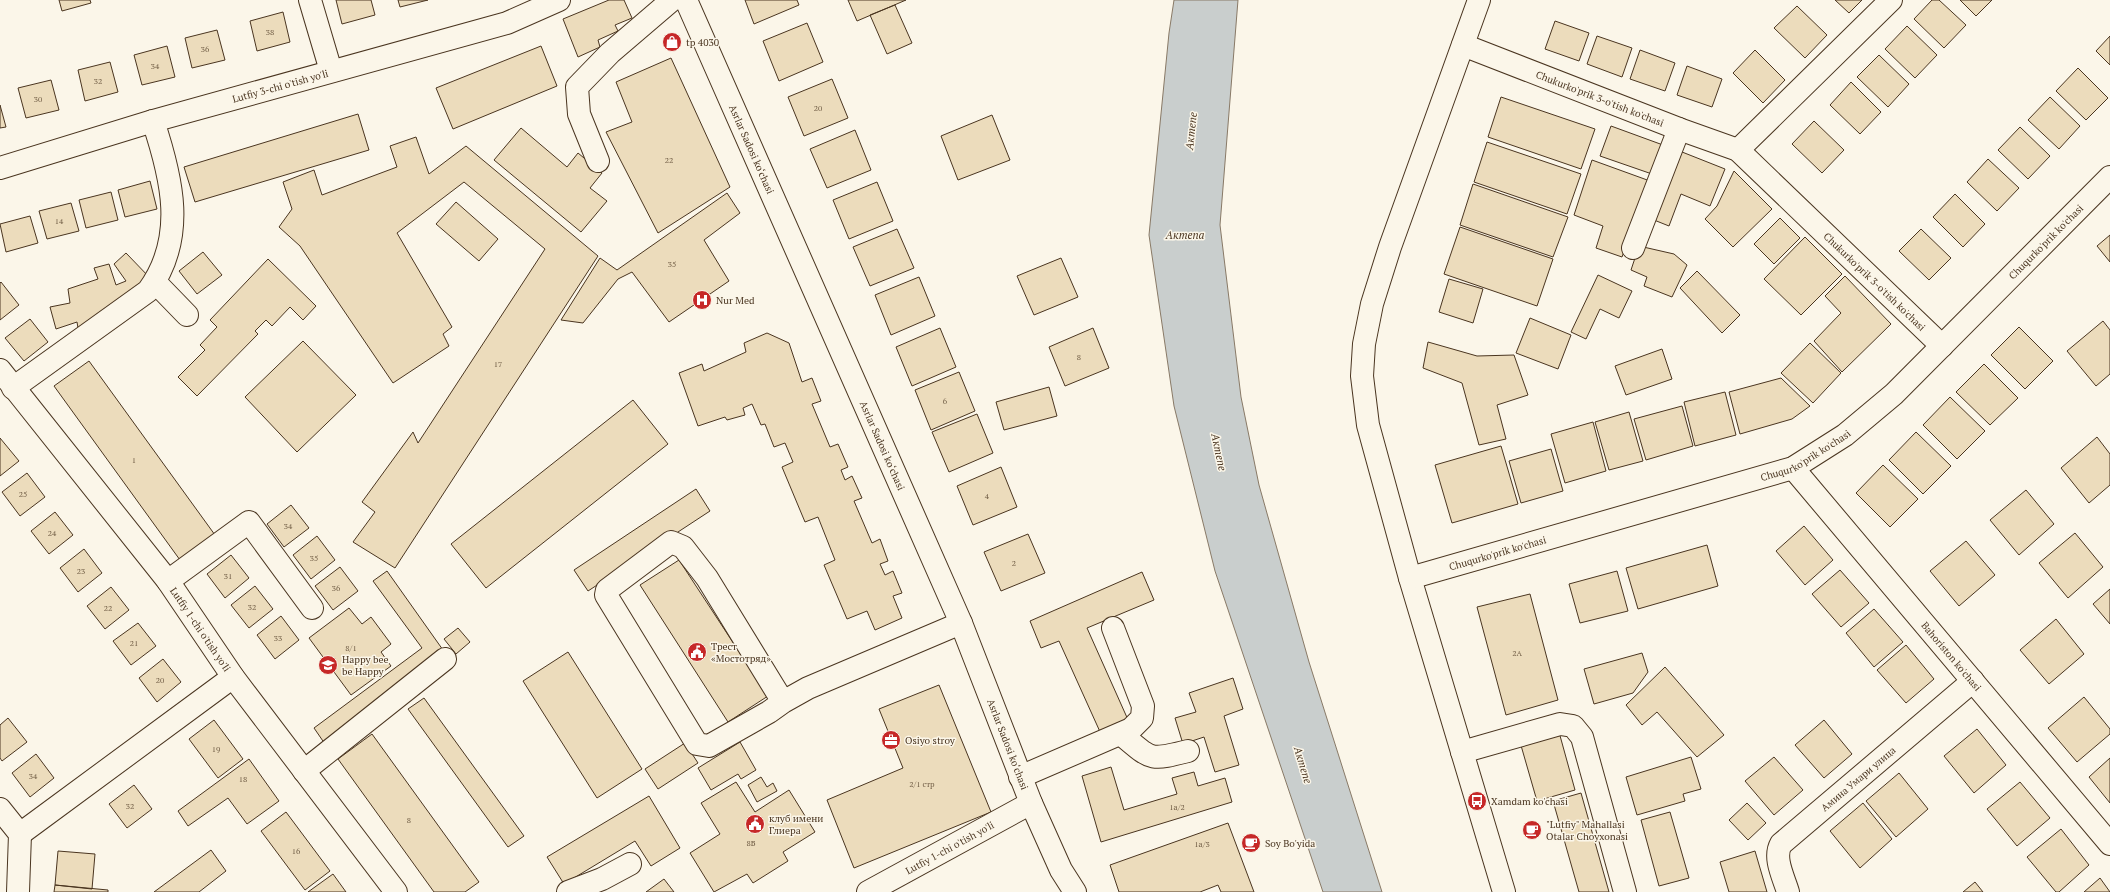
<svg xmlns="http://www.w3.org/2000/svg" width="2110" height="892" font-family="'PT Serif',serif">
<rect width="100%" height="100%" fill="#fbf6e9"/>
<!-- water -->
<path fill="#c9cecd" stroke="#887966" d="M1174 0H1238L1220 225 1241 397 1259 485 1309 662 1382 892H1323L1215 571 1174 406 1149 235 1169 33Z"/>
<!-- building -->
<path fill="#ecdcbc" stroke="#4a3520" d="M59 0H90L91 3 62 11Z
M336 0H371L375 15 342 24Z
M398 0H428L400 7Z
M609 0H624L632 18 615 25 618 31 598 40 600 47 578 57 563 19Z
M745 0H797L799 5 754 24Z
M848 0H906L857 21Z
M1835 0H1862L1849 13Z
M1932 0H1939L1966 25 1944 48 1914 19Z
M1960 0H1992L1976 16Z
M895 5 912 43 887 54 870 15Z
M1797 6 1827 35 1805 58 1774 28Z
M283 12 290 42 257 51 250 21Z
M1555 21 1589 33 1579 61 1545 49Z
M807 23 823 62 779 81 763 41Z
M1907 26 1937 55 1915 78 1885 49Z
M217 30 225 60 192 68 185 38Z
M1597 36 1632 48 1622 77 1587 64Z
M2110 36V65L2096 51Z
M167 46 175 77 142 85 134 55Z
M541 46 557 86 453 129 436 88Z
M1640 50 1675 63 1665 91 1630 79Z
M1755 50 1785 80 1763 103 1733 73Z
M1879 55 1909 84 1888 107 1857 77Z
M671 58 730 187 658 233 606 132 632 122 616 82Z
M110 62 118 92 85 101 78 70Z
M1687 66 1722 79 1712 107 1677 95Z
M2078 68 2108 98 2086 120 2056 91Z
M832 79 848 118 804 136 788 97Z
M51 80 59 110 26 118 18 88Z
M1851 82 1881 112 1860 134 1830 105Z
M1501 97 1595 129 1581 169 1488 137Z
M2050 97 2080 126 2059 149 2028 120Z
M0 105 6 127 0 128Z
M358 114 369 150 195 202 184 167Z
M992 115 1010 160 958 180 941 136Z
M1814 121 1844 150 1822 173 1792 144Z
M1611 126 1663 145 1652 174 1600 156Z
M2020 127 2050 156 2028 179 1998 150Z
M521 128 567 167 578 153 602 173 590 188 607 201 581 232 494 160Z
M855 130 871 170 827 188 810 149Z
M416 137 429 174 466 146 598 256 395 568 353 542 375 512 362 502 413 432 418 443 545 249 464 182 397 233 452 327 443 334 449 346 393 383 300 246 279 227 292 209 283 182 314 170 322 195 397 167 390 146Z
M1487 142 1581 174 1567 214 1474 182Z
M1677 150 1725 169 1710 206 1681 194 1669 226 1649 218Z
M1988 159 2019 188 1997 211 1967 182Z
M1592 160 1650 181 1622 257 1596 248 1603 226 1574 215Z
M1734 171 1772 209 1733 247 1705 219 1717 206Z
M150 181 157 209 125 217 118 190Z
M877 182 893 221 849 239 833 200Z
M1473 184 1568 217 1553 257 1460 225Z
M111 192 118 220 86 228 79 200Z
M727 193 740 213 704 240 729 281 669 322 632 272 618 279 583 323 561 320 600 258 617 270Z
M1955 194 1985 224 1963 247 1933 217Z
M456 202 498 239 479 261 436 224Z
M71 203 79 231 47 239 39 211Z
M30 216 38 243 6 252 0 224Z
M1780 218 1800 238 1774 264 1754 244Z
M1460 227 1553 259 1537 306 1444 274Z
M897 229 914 268 870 286 853 247Z
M1921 229 1951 258 1929 280 1899 251Z
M2110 235V262L2097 246Z
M1805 237 1842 274 1801 315 1764 279Z
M1639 246 1674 254 1687 265 1672 297 1644 286 1647 277 1631 270Z
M203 252 222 275 197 294 179 271Z
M126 253 151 279 78 328 77 322 56 329 50 307 70 303 68 289 98 279 94 268 109 264 116 285 126 281 114 264Z
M1061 258 1078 297 1034 315 1017 276Z
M268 259 316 306 303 320 290 307 272 326 266 320 255 331 258 334 197 396 178 377 205 350 200 345 217 327 210 320Z
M1697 271 1740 315 1722 333 1680 288Z
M1598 275 1632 291 1619 318 1600 309 1586 339 1571 332Z
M1845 276 1891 324 1842 372 1814 341 1841 313 1825 296Z
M919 277 935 316 891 335 875 295Z
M1449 279 1483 289 1473 323 1439 312Z
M1 282 19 305 0 320V283Z
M1530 318 1571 335 1558 369 1516 353Z
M30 319 48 342 24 361 5 338Z
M2103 321 2110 330V374L2096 386 2067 351Z
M2019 327 2053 361 2025 389 1991 355Z
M940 328 956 367 912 386 896 347Z
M1093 328 1109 368 1065 386 1049 347Z
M767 333 789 343 802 382 812 378 821 401 812 404 830 447 838 444 848 467 841 470 845 480 852 476 862 498 854 501 872 543 880 539 888 561 880 564 885 575 893 571 902 593 893 596 902 618 875 630 867 611 847 619 824 565 835 560 818 517 805 522 782 467 793 462 785 443 774 447 765 424 761 425 752 404 743 408 745 415 727 420 725 417 698 426 679 373 702 364 704 371 746 352 744 343Z
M303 341 356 395 297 452 245 397Z
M1428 342 1477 356 1514 355 1528 395 1497 405 1506 439 1479 445 1462 383 1423 368Z
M1810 343 1841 373 1813 403 1781 373Z
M1662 349 1672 379 1626 395 1615 366Z
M89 361 215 535 180 560 54 386Z
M1984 364 2018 398 1990 425 1956 392Z
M959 372 975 411 931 430 915 390Z
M1781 378 1810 406 1792 419 1740 434 1729 392Z
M1049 387 1057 416 1004 430 996 402Z
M1725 392 1736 435 1695 446 1684 402Z
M1950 397 1985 431 1957 459 1923 425Z
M633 400 668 444 486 588 451 544Z
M1682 406 1693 446 1646 460 1634 419Z
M1629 412 1643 461 1609 470 1595 422Z
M977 414 993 453 949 472 932 432Z
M1593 422 1606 471 1565 483 1551 434Z
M1916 432 1951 466 1923 494 1889 460Z
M2097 437 2110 454V485L2089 503 2061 468Z
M0 438 19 461 0 476Z
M1501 446 1518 504 1452 523 1435 465Z
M1551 449 1563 491 1521 503 1509 461Z
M1883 465 1918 499 1890 527 1856 493Z
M1001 467 1017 507 973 525 957 486Z
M27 473 45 497 20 516 2 492Z
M696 489 710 511 588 591 574 570Z
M2026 490 2054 524 2019 555 1990 520Z
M291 505 309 528 284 547 267 524Z
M55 512 73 535 49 554 31 531Z
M1804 526 1833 560 1805 585 1776 551Z
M2075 533 2103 567 2068 598 2039 563Z
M1028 534 1045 573 1001 591 984 552Z
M317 536 335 560 311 579 293 555Z
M1966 541 1995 575 1959 606 1930 571Z
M1707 545 1718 586 1638 609 1626 568Z
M84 549 102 573 78 592 60 568Z
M231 555 249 578 225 598 207 574Z
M679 560 768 696 728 722 640 585Z
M340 567 358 591 333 610 315 586Z
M1840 570 1869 603 1841 627 1812 594Z
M387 571 443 650 325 744 314 728 422 648 373 581Z
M1617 571 1628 611 1580 623 1569 584Z
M1142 572 1154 600 1087 628 1129 722 1101 734 1059 641 1041 648 1030 621Z
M255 586 273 609 249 628 231 605Z
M111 587 129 610 105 629 87 606Z
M2110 589V624L2093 604Z
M1530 594 1558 700 1506 715 1477 607Z
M349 608 362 624 371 617 391 644 381 652 391 666 351 695 309 638Z
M1874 609 1903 642 1874 667 1846 633Z
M281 616 299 640 275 659 257 635Z
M2056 619 2084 654 2049 684 2020 650Z
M138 623 156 646 131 665 113 641Z
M458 628 470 642 456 654 444 639Z
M1906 645 1934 679 1906 703 1877 670Z
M568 652 642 769 597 798 523 681Z
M1642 653 1648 672 1633 693 1594 704 1584 669Z
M163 659 181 682 157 702 139 678Z
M1665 667 1724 735 1697 757 1657 712 1642 725 1626 705Z
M1233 678 1243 709 1224 716 1239 765 1215 772 1204 737 1183 744 1175 718 1196 712 1189 693Z
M939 685 991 812 854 868 827 800 903 768 879 709Z
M2084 697 2110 729V734L2077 762 2048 728Z
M424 698 524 836 508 847 408 709Z
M8 718 27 742 2 761 0 758V725Z
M214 720 243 759 218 778 189 739Z
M1824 720 1852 754 1824 778 1795 745Z
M1977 729 2006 765 1974 793 1944 756Z
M1559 732 1575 790 1537 801 1520 742Z
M372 734 479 882 465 892H434L338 759Z
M740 742 756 770 741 779 738 774 711 790 698 768Z
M685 743 698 763 658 789 645 769Z
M36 754 54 778 30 797 12 773Z
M1691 757 1701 789 1683 794 1685 801 1637 815 1626 777Z
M1774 757 1803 790 1774 815 1745 781Z
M2110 758V803L2089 777Z
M249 759 279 801 247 824 228 798 188 826 178 811Z
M1111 767 1124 810 1177 794 1172 778 1194 772 1198 786 1225 778 1232 802 1101 842 1082 776Z
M1899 773 1928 809 1896 837 1866 801Z
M761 777 767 787 773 783 777 791 757 802 748 785Z
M736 782 755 812 789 790 815 832 783 852 788 861 753 883 747 874 714 892 690 853 720 834 701 803Z
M2020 782 2050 818 2017 846 1987 809Z
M134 785 152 809 127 828 109 804Z
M1581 793 1609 892H1579L1553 801Z
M649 796 680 848 651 866 635 841 564 884 547 857Z
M1747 803 1766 823 1748 840 1729 820Z
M1863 803 1892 839 1860 868 1830 831Z
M286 812 330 871 305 890 261 831Z
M1670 812 1689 878 1659 886 1641 820Z
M1228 823 1254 892H1221L1218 885 1200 892H1119L1110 865Z
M2061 829 2089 865 2059 892H2056L2027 857Z
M211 850 226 871 199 892H154Z
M58 851 95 854 92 889 55 885Z
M1755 851 1767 892H1729L1720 862Z
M333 874 346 892H308Z
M2100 878 2110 892H2084Z
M664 879 674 892H646Z
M1975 882 1983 892H1963Z
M55 885 108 890V892H54Z"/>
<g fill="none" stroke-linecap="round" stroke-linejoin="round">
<defs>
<g id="minor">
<path d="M310 0 331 71"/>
<path id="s1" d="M686 0 961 623 1031 803 1061 870 1075 892"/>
<path d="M1479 0 1390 247 1372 304 1364 344 1362 376 1368 425 1410 578 1504 892"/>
<path id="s2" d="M1463 45 1679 129 1738 150 1942 346"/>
<path d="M1738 150 1891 0"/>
<path d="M598 161 579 114 577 87 610 53 672 0"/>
<path id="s3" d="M0 168 153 121 507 23 559 0"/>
<path d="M1633 248 1679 129"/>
<path d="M155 282 187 315"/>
<path id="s4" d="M0 370 168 581 233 677 396 892"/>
<path d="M13 388 148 291C187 238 172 178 153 121"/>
<path id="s5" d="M1793 468 2110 844"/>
<path id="s6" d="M1410 578 1793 468 1845 435 1894 394 2110 177"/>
<path d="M168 581 249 522 312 608"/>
<path d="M783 702 769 712 709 746 697 744 606 595 607 590 671 542 683 547 707 578 783 702 808 688 961 623"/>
<path d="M1121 734C1152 760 1149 761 1188 751"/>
<path d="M1462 752 1560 724 1573 726 1582 737 1625 892"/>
<path d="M304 771 445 659"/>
<path d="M1020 777 1131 729 1142 718 1143 706 1113 628"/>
<path d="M0 809 20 834 18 892"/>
<path d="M20 834 233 677"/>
<path d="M568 892 602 879 630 864"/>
<path id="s7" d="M868 892 1031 803"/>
<path id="s8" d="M1788 892C1784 878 1773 858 1781 844L1973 681"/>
</g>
</defs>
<!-- minor casing -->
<use href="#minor" stroke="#4a3520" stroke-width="24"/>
<!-- minor -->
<use href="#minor" stroke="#fbf6e9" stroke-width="22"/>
</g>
<!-- icons -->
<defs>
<symbol id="shop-disc" viewBox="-11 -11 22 22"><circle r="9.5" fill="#c62828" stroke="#fbf6e9"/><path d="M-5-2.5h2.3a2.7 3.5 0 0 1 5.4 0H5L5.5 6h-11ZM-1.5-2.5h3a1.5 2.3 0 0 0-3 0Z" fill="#fff"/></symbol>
<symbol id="hospital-disc" viewBox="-11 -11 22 22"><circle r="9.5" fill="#c62828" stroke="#fbf6e9"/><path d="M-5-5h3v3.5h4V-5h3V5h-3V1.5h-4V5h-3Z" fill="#fff"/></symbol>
<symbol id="civic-disc" viewBox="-11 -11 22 22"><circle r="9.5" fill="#c62828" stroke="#fbf6e9"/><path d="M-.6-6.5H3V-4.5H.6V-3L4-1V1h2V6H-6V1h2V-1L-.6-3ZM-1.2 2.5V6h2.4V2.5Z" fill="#fff"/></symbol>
<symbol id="school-disc" viewBox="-11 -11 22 22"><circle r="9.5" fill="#c62828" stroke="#fbf6e9"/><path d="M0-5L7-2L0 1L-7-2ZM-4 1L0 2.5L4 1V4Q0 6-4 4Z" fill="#fff"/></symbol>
<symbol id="office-disc" viewBox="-11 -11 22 22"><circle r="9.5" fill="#c62828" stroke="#fbf6e9"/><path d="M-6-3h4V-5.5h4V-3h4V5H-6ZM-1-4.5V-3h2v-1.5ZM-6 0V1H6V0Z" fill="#fff"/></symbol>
<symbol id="bus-disc" viewBox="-11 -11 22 22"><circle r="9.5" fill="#c62828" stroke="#fbf6e9"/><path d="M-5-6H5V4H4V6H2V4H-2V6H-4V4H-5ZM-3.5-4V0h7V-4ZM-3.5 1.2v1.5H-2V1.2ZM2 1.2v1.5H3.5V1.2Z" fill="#fff"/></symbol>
<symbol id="cafe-disc" viewBox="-11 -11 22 22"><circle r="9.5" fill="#c62828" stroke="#fbf6e9"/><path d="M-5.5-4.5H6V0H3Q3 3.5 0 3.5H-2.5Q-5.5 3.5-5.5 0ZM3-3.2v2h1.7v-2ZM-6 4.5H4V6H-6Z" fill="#fff"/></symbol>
</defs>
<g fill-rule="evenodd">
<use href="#shop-disc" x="661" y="31" width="22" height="22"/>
<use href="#hospital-disc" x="691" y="289" width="22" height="22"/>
<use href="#civic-disc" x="686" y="641" width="22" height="22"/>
<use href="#school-disc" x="317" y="654" width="22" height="22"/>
<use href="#office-disc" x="880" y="729" width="22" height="22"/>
<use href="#bus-disc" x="1466" y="790" width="22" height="22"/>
<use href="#civic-disc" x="744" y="813" width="22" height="22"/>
<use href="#cafe-disc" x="1521" y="819" width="22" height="22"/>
<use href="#cafe-disc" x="1240" y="832" width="22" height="22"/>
</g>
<g text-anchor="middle" stroke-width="3" stroke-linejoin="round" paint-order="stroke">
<!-- number labels -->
<g font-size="8" fill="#725f47">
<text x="270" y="35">38</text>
<text x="205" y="52">36</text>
<text x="155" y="69">34</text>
<text x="98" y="84">32</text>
<text x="38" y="102">30</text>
<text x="818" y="111">20</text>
<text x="669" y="163">22</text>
<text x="59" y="224">14</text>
<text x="672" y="267">35</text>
<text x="1079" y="360">8</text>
<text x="498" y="367">17</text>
<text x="945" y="404">6</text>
<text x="134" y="463">1</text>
<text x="23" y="497">25</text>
<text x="987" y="499">4</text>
<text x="288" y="529">34</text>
<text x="52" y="536">24</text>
<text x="314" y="561">35</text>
<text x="1014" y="566">2</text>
<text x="81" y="574">23</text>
<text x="228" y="579">31</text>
<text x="336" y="591">36</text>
<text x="252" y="610">32</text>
<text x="108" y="611">22</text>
<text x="278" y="641">33</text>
<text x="134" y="646">21</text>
<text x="351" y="651">8/1</text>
<text x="1517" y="656">2A</text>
<text x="160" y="683">20</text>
<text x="216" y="752">19</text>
<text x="33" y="779">34</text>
<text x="243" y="782">18</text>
<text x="922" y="787">2/1 стр</text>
<text x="130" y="809">32</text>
<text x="1177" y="810">1a/2</text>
<text x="409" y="823">8</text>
<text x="751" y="846">8Б</text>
<text x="1202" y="847">1a/3</text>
<text x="296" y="854">16</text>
</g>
<!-- poi labels -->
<g font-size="10" fill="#4a3520" stroke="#fbf6e9" text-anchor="start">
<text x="686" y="46">tp 4030</text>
<text x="716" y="304">Nur Med</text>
<text x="711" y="650">Трест<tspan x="711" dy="12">«Мостотряд»</tspan></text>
<text x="342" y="663">Happy bee<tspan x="342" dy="12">be Happy</tspan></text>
<text x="905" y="744">Osiyo stroy</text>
<text x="1491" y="805">Xamdam ko'chasi</text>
<text x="769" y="822">клуб имени<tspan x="769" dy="12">Глиера</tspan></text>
<text x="1546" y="828">"Lutfiy" Mahallasi<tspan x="1546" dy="12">Otalar Choyxonasi</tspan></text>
<text x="1265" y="847">Soy Bo'yida</text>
</g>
<!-- street labels -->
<g font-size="10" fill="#4a3520" stroke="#fbf6e9">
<text dy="4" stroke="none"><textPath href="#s3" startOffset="292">Lutfiy 3-chi o'tish yo'li</textPath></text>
<text dy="4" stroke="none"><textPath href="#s2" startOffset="147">Chukurko'prik 3-o'tish ko'chasi</textPath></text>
<text dy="4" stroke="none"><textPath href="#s1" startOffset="163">Asrlar Sadosi ko‘chasi</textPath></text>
<text dy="4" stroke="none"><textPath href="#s6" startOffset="739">Chuqurko'prik ko'chasi</textPath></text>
<text dy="4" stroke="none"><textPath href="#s2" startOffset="484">Chukurko'prik 3-o'tish ko'chasi</textPath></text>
<text dy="4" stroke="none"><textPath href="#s1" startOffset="487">Asrlar Sadosi ko‘chasi</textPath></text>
<text dy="4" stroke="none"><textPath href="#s6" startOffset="415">Chuqurko'prik ko'chasi</textPath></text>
<text dy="4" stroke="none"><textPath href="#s6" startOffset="91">Chuqurko'prik ko'chasi</textPath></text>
<text dy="4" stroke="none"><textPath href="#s4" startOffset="328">Lutfiy 1-chi o'tish yo'li</textPath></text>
<text dy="4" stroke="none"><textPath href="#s5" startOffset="246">Bahoriston ko'chasi</textPath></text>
<text dy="4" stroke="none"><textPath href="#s1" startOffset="811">Asrlar Sadosi ko‘chasi</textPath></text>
<text dy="4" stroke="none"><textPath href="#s8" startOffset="151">Амина Умари улица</textPath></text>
<text dy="4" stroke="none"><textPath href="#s7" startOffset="93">Lutfiy 1-chi o'tish yo'li</textPath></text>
</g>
<!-- water labels -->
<g font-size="11" font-style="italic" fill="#4a3520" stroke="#fbf6e9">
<text transform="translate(1191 131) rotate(-84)" y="4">Актепе</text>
<text x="1185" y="239">Актепа</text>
<text transform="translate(1219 452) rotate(78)" y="4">Актепе</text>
<text transform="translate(1303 765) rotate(73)" y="4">Актепе</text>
</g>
</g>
</svg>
